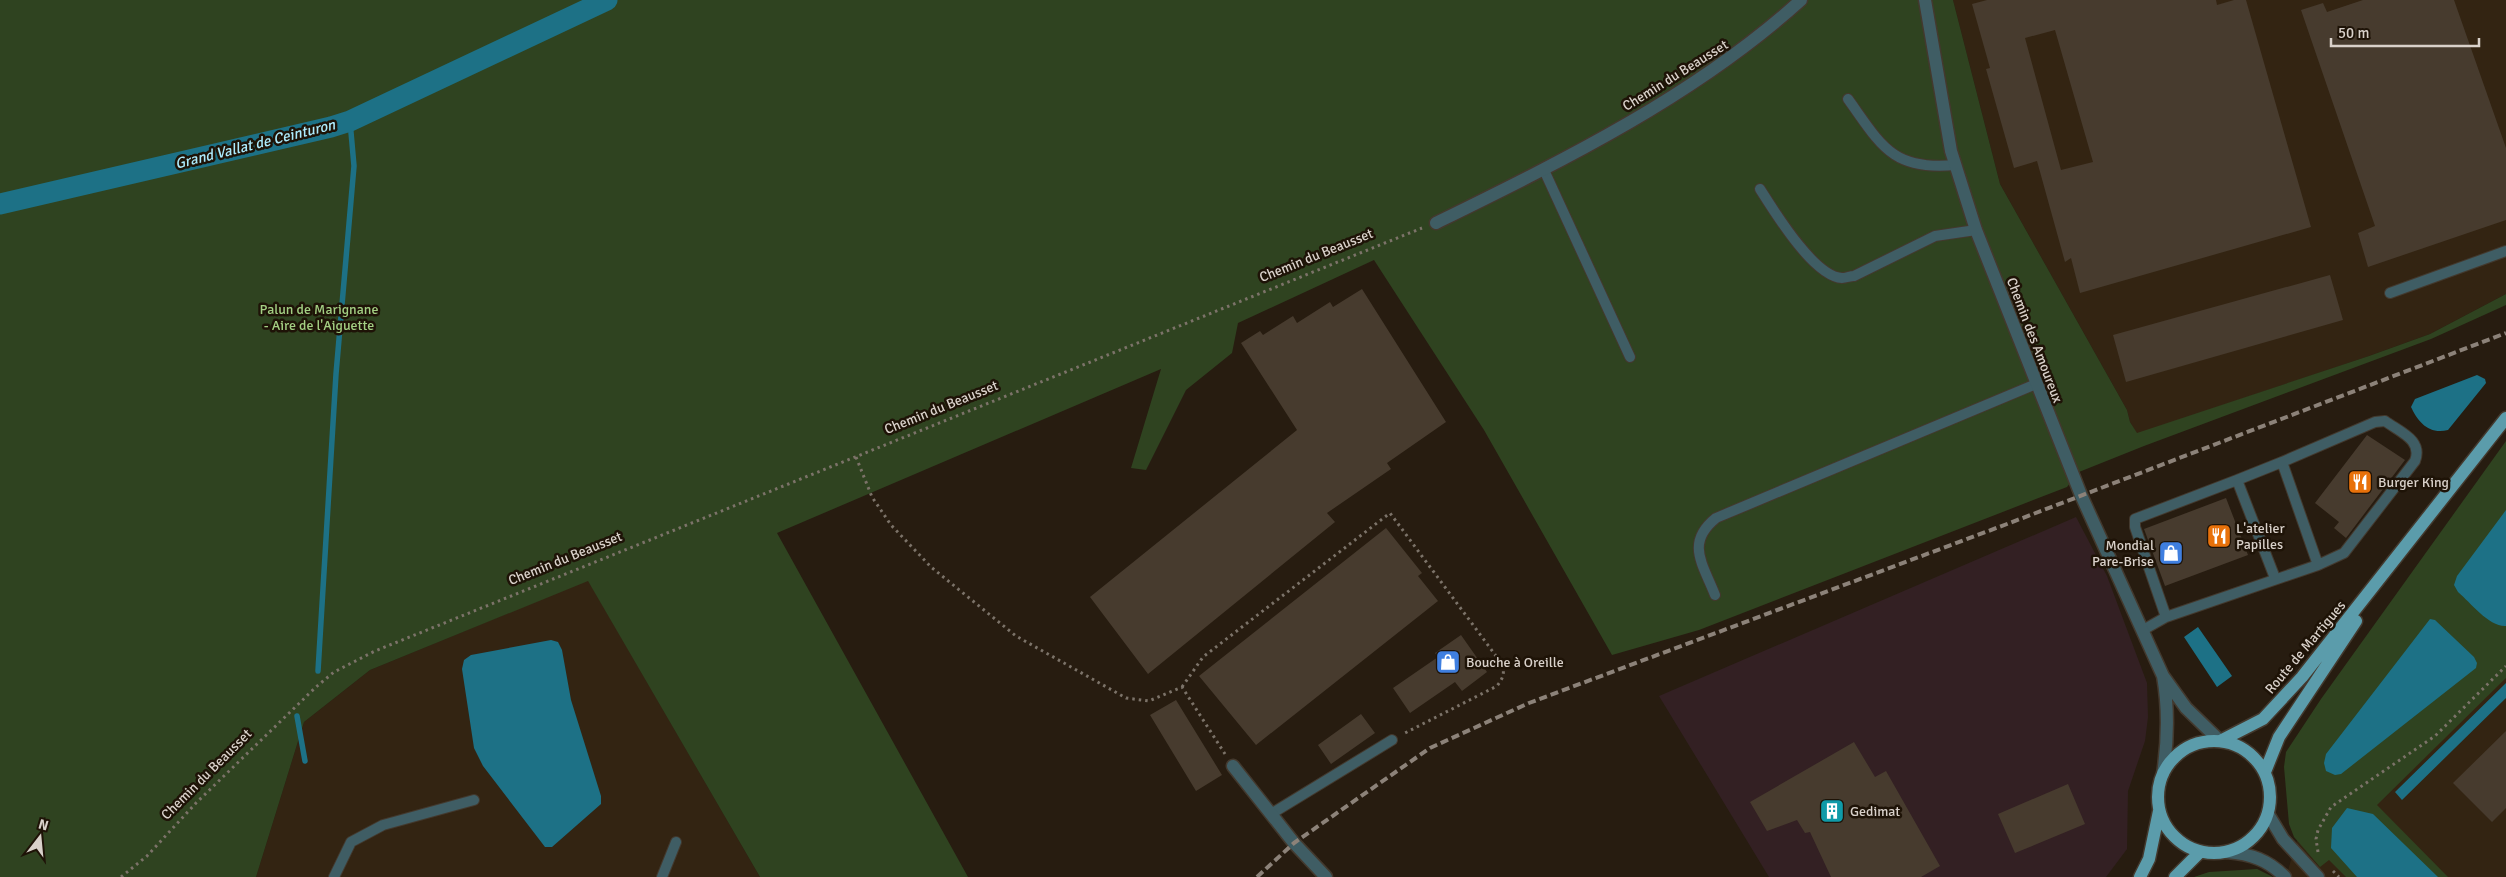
<svg xmlns="http://www.w3.org/2000/svg" width="2506" height="877" font-family="Signika,sans-serif">
<rect width="100%" height="100%" fill="#271c10"/>
<!-- commercial -->
<path fill="#332023" d="M2076 517 2107 576 2147 683 2148 717 2145 741 2128 791 2127 849 2106 877H1769L1659 696Z"/>
<!-- built -->
<path fill="#332412" d="M1953 0H2506V294L2430 334 2369 356 2137 434 2130 422 2127 410 2000 184Z
M2506 498V877H2286L2306 810Z
M588 580 760 877H256L304 722 370 670Z"/>
<!-- green -->
<path fill="#2f4320" d="M0 0H1953L2000 184 2127 410 2130 422 2137 433 2369 356 2430 334 2506 294V305L2431 339 2144 446 2079 472 2067 487 1699 630 1612 655 1484 430 1374 260 1238 323 1232 353 1186 390 1146 470 1131 468 1161 369 777 533 968 877H760L588 581 370 670 304 722 256 877H0Z
M2506 441V678L2377 805 2448 877H2346L2329 860 2320 867 2294 837 2289 824 2284 767 2286 752 2321 699Z
M2257 869 2273 877H2194L2209 872Z"/>
<!-- water -->
<path fill="#1d7186" d="M2477 375 2485 379 2486 383 2448 430C2429 435 2418 422 2411 407L2415 399Z
M2506 510V626C2489 627 2471 603 2458 592L2454 585 2457 576Z
M2430 619 2435 620 2474 657 2477 663 2476 668 2341 774 2335 775 2326 771 2324 763 2326 754Z
M2198 627 2232 676 2217 687 2184 637Z
M551 640 558 642 562 650 571 700 601 796V804L552 847H545L483 766 474 748 462 669 464 660 471 655Z
M2506 683V698L2402 800 2395 792Z
M2347 808 2373 814 2438 877H2357L2331 848 2332 828Z"/>
<g fill="none" stroke-linecap="round" stroke-linejoin="round">
<!-- stream -->
<path stroke="#1d7186" stroke-width="5.5" d="M318 671 336 374 354 166 350 121
M297 716 305 761"/>
<!-- canal -->
<path stroke="#1d7186" stroke-width="21" d="M0 204 331 127 350 121 607 0"/>
</g>
<!-- building -->
<path fill="#473b2e" fill-rule="evenodd" d="M1987 0H2216L2217 5 2234 0H2246L2311 227 2080 293 2071 258 2065 262 2037 161 2014 168 1986 69 1990 68 1972 4ZM2055 30 2093 162 2061 170 2025 38Z
M2363 0H2454L2506 148V220L2368 267 2358 233 2375 226 2301 10 2323 3 2327 12Z
M2330 275 2343 320 2126 382 2113 335Z
M1362 289 1446 422 1387 463 1391 469 1327 513 1335 522 1148 674 1090 597 1297 430 1241 343 1260 331 1263 335 1293 316 1297 323 1330 302 1333 307Z
M2367 435 2405 460 2346 538 2334 528 2339 522 2315 503Z
M2226 498 2248 555 2165 586 2144 529Z
M1386 528 1422 573 1418 576 1438 601 1256 745 1199 676Z
M1461 635 1487 672 1462 691 1455 682 1410 713 1393 688 1438 657 1435 653Z
M1176 700 1222 775 1196 791 1150 715Z
M1361 714 1375 733 1331 764 1318 745Z
M2506 731V808L2492 822 2453 783Z
M1854 742 1875 777 1886 771 1940 866 1921 877H1831L1810 832 1805 833 1797 820 1767 831 1750 802Z
M2068 784 2085 824 2015 853 1998 814Z"/>
<g fill="none" stroke-linecap="round" stroke-linejoin="round">
<defs>
<path id="service" d="M1848 99C1881 145 1892 171 1955 165
M1544 170 1630 357
M1760 189C1774 211 1814 277 1842 278 1846 278 1850 276 1854 276L1935 236 1976 230
M2390 293 2506 251
M2275 578 2237 480 2282 462 2318 565
M1715 595C1703 564 1685 543 1716 518L2036 384
M2166 617 2135 527V519L2237 480
M2143 630 2166 617 2318 565 2344 553 2415 461C2423 440 2400 432 2385 421L2375 422 2282 462
M1271 814 1392 740
M334 877 351 842 383 825 474 800
M662 877 676 842"/>
<path id="minor" d="M1925 0 1951 151 1976 230 2081 495 2163 676
M1436 223C1564 160 1695 96 1801 0
M1233 766 1294 843 1326 877
M2163 774C2168 740 2169 710 2163 676L2186 708 2220 741
M2268 814 2283 839 2318 877
M2227 852C2251 854 2268 860 2285 877"/>
<path id="primary" d="M2220 741 2263 719 2302 677 2506 418
M2158 797a56 56 0 1 1 112 0a56 56 0 1 1-112 0Z
M2265 772 2279 737 2356 621
M2140 877 2149 859 2159 811
M2175 877 2200 852"/>
</defs>
<!-- service casing -->
<use href="#service" stroke="#43392e" stroke-width="12"/>
<!-- minor casing -->
<use href="#minor" stroke="#43392e" stroke-width="15"/>
<!-- primary casing -->
<use href="#primary" stroke="#43392e" stroke-width="15"/>
<!-- path -->
<path stroke="#7c7369" stroke-width="3" stroke-dasharray="2.5 4" stroke-linecap="butt" d="M856 457 872 497 891 525 931 567 1016 636 1126 698 1149 701 1182 687 1225 754
M1182 687 1203 657 1390 513 1502 664C1505 674 1503 678 1497 686L1403 734
M2318 852 2316 839 2318 830 2331 807 2435 736 2506 666
M2333 871 2339 877
M121 877 147 856 196 803 316 687 334 672 375 651 1422 228"/>
<!-- service -->
<use href="#service" stroke="#3f5d64" stroke-width="10"/>
<!-- minor -->
<use href="#minor" stroke="#3f5d64" stroke-width="12"/>
<!-- primary -->
<use href="#primary" stroke="#5b9cab" stroke-width="12"/>
<!-- rail -->
<path stroke="#8c8279" stroke-width="4" stroke-dasharray="8 4" stroke-linecap="butt" d="M1257 877 1294 843 1430 748 1529 703 2007 524 2506 333"/>
</g>
<!-- icons -->
<defs>
<symbol id="restaurant-square" viewBox="-11 -11 22 22"><rect x="-9" y="-9" width="18" height="18" rx="4" fill="#e8710a" stroke="#1e1307"/><path d="M-5-6h1v4h1v-4h1v4h1v-4h1v5L-1.5 .5V6h-2V.5L-5-1ZM5-6V6H3V1.5H1.5Q1.5-4 5-6Z" fill="#fff"/></symbol>
<symbol id="shop-square" viewBox="-11 -11 22 22"><rect x="-9" y="-9" width="18" height="18" rx="4" fill="#3f7fe0" stroke="#1e1307"/><path d="M-5-2.5h2.3a2.7 3.5 0 0 1 5.4 0H5L5.5 6h-11ZM-1.5-2.5h3a1.5 2.3 0 0 0-3 0Z" fill="#fff"/></symbol>
<symbol id="building-square" viewBox="-11 -11 22 22"><rect x="-9" y="-9" width="18" height="18" rx="4" fill="#0f9aa8" stroke="#1e1307"/><path d="M-4-6H4V6H1V3H-1V6H-4ZM-2.5-4.3h1.7v1.8h-1.7ZM.8-4.3h1.7v1.8H.8ZM-2.5-1h1.7V.8h-1.7ZM.8-1h1.7V.8H.8Z" fill="#fff"/></symbol>
</defs>
<g fill-rule="evenodd">
<use href="#restaurant-square" x="2346" y="468" width="28" height="28"/>
<use href="#restaurant-square" x="2205" y="522" width="28" height="28"/>
<use href="#shop-square" x="2157" y="539" width="28" height="28"/>
<use href="#shop-square" x="1434" y="648" width="28" height="28"/>
<use href="#building-square" x="1818" y="797" width="28" height="28"/>
</g>
<g text-anchor="middle" stroke-width="5" stroke-linejoin="round" paint-order="stroke">
<!-- street labels -->
<g font-size="14" fill="#d9d1ca" stroke="#1e1307">
<text transform="translate(1675 75) rotate(-32)" y="5">Chemin du Beausset</text>
<text transform="translate(1316 255) rotate(-22)" y="5">Chemin du Beausset</text>
<text transform="translate(2035 340) rotate(69)" y="5">Chemin des Amoureux</text>
<text transform="translate(941 407) rotate(-22)" y="5">Chemin du Beausset</text>
<text transform="translate(565 558) rotate(-22)" y="5">Chemin du Beausset</text>
<text transform="translate(2305 647) rotate(-50)" y="5">Route de Martigues</text>
<text transform="translate(206 774) rotate(-45)" y="5">Chemin du Beausset</text>
</g>
<!-- park labels -->
<g font-size="14" fill="#a3cf83" stroke="#1e1307">
<text x="319" y="314">Palun de Marignane<tspan x="319" dy="16">- Aire de l'Aiguette</tspan></text>
</g>
<!-- poi labels -->
<g font-size="14" fill="#d9d1ca" stroke="#1e1307" text-anchor="start">
<text x="2378" y="487">Burger King</text>
<text x="2236" y="533">L'atelier<tspan x="2236" dy="16">Papilles</tspan></text>
<text x="2154" y="550" text-anchor="end">Mondial<tspan x="2154" dy="16">Pare-Brise</tspan></text>
<text x="1466" y="667">Bouche à Oreille</text>
<text x="1850" y="816">Gedimat</text>
</g>
<!-- water labels -->
<g font-size="15" font-style="italic" fill="#acebfd" stroke="#1e1307">
<text transform="translate(255 144) rotate(-14)" y="5">Grand Vallat de Ceinturon</text>
</g>
</g>
<!-- north arrow -->
<g transform="translate(40 837) rotate(16)" stroke="#1e1307" stroke-width="4" paint-order="stroke">
<path d="M0-4L9 19L0 12L-9 19Z" fill="#d9d1ca"/>
<text y="-8" font-size="14" font-weight="bold" text-anchor="middle" fill="#d9d1ca">N</text>
</g>
<!-- scale -->
<path d="M2331 38v8h148v-8" fill="none" stroke="#d9d1ca" stroke-width="2.5"/>
<text x="2338" y="38" font-size="15" fill="#d9d1ca" stroke="#1e1307" stroke-width="4" paint-order="stroke">50 m</text>
</svg>
